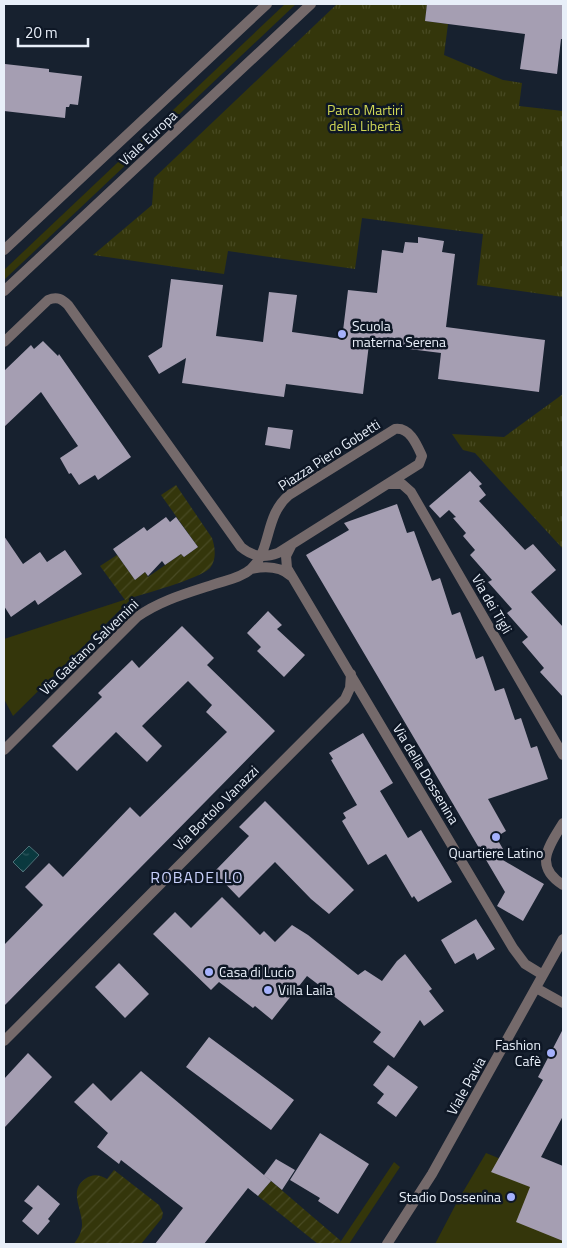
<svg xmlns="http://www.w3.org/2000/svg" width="567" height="1248" font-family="'Titillium Web',sans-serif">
<defs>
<pattern id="park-tufts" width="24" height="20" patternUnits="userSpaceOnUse" patternTransform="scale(1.25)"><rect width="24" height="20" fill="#34360b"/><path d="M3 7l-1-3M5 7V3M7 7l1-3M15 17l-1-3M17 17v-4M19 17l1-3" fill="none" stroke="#484a23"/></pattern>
<pattern id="garden-furrows" width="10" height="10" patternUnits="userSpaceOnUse" patternTransform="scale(1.25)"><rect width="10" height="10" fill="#34360b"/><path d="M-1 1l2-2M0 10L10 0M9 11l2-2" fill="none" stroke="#484a23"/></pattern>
<pattern id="water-ripples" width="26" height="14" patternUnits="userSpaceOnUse" patternTransform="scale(1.25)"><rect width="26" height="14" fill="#0a393f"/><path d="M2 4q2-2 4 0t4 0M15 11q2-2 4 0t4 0" fill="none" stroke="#2e565c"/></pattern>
</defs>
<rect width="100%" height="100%" fill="#17212f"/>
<!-- grass -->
<path fill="#34360b" d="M285 4H296L4 280V270Z
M133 597 126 604 13 716 4 699V639Z
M486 1153 563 1184V1244H435L457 1202Z
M394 1162 400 1167 349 1244H339Z"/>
<!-- park -->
<path fill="url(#park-tufts)" d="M337 4H427L425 21 448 24 444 55 503 80 522 83 519 106 563 111V297L477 285 483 234 362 218 355 269 228 251 224 274 93 255 152 205 154 178Z
M563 394V549L475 453 463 450 452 434 504 437Z"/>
<!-- garden -->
<path fill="url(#garden-furrows)" d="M176 485 212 538C215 547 217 559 210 568 200 579 142 594 125 600L100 566 117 555 135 580 145 572 148 577 181 554 184 557 198 547 161 495Z
M114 1170 159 1205 163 1213 162 1218 141 1244H74C78 1238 81 1234 82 1226 83 1210 68 1191 85 1179 93 1173 100 1175 107 1179Z
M271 1181 341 1241 339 1244H318L258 1196Z"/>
<!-- water -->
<path fill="url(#water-ripples)" stroke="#4d7077" d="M29 846 39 855 23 872 13 862Z"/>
<!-- building -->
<path fill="#a59eb2" d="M427 4H563V39H561L557 74 520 69 525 34 425 21Z
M5 64 49 69V72L82 76 78 105 70 104 69 107H66L65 118 4 111V66Z
M418 237 444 241 442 252 455 254 446 327 545 340 539 392 438 379 441 353 369 344 363 394 286 384 284 397 182 383 186 358 159 374 148 356 162 347 171 279 223 285 216 336 263 342 269 292 297 295 292 332 342 339 348 290 377 293 382 250 403 253 405 242 418 243Z
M43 341 58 356 59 354 131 457 98 480 95 475 79 485 71 473 69 474 60 458 78 446 41 392 4 427V371L31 345 34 349Z
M268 427 293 430 290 449 265 445Z
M470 471 482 484 479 486 486 495 479 501 525 550 533 544 556 570 531 592 563 627V697L540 672 544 668 522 642 528 637 507 613 512 609 488 582 492 580 470 555 475 550 463 536 466 533 453 518 456 517 449 510 440 518 429 506Z
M397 504 407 533 414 531 432 581 440 578 452 615 460 612 476 659 483 656 495 691 504 688 515 720 521 718 531 748 537 746 548 779 488 799 506 831 496 837 503 849 496 856 544 884 523 921 497 906 505 892 306 555 349 530 344 523Z
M166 517 170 522 176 517 198 547 184 557 181 554 165 565 162 561 148 576 145 572 135 580 113 549 144 527 147 531Z
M4 536 23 564 40 552 47 562 65 550 82 574 38 605 35 600 11 617 4 606Z
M268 611 282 625 277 629 305 655 284 677 257 651 261 647 247 633Z
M182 626 214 658 207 665 275 731 4 1006V945L43 905 25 887 49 863 63 877 130 807 140 817 227 732 206 712 212 705 188 681 142 726 162 746 147 762 116 732 77 771 52 746 102 697 98 693 132 660 139 668Z
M363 733 393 783 380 791 408 838 421 830 452 882 418 902 414 896 412 898 386 854 368 865 342 821 346 818 343 813 357 805 331 760 333 759 329 753Z
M265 801 354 890 329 914 311 899 275 862 239 898 214 872 249 836 239 827Z
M222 897 260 935 264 931 275 942 292 925 308 935 358 975 365 970 382 981 397 961 405 954 432 989 429 991 444 1011 424 1026 420 1020 394 1058 373 1042 381 1032 307 976 272 1020 255 1006 253 1008 219 982 211 990 153 934 175 912 191 928Z
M476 919 495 949 477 960 474 953 455 964 441 940Z
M119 963 149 994 125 1018 95 987Z
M563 1029V1116L541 1157 563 1166V1241L516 1222 530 1187 491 1172 543 1080 538 1077Z
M209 1037 294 1100 271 1130 186 1067Z
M28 1053 52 1077 4 1128V1079Z
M388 1065 418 1087 396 1117 377 1103 384 1094 373 1085Z
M141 1071 271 1181 258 1196 248 1188 204 1244H155L183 1208 121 1160 119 1164 97 1147 108 1133 74 1102 93 1083 111 1101Z
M320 1133 369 1164 338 1214 318 1201 320 1198 290 1180Z
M276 1159 295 1170 282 1190 264 1175Z
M38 1185 60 1204 48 1219 50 1221 38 1235 22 1221 33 1208 24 1201Z"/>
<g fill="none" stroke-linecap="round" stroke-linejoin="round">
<!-- minor -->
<path stroke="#756a6b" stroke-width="10" d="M4 342 48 300C57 296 62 299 68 305L241 547C253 557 264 558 278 553L419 464 422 456C417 445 410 427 395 429L289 495C264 516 272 550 251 569 241 578 227 580 215 584 188 593 161 600 137 617L4 750
M390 484H402L411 492 563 755
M292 544 286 556 287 568 513 948 525 964 543 975
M251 569C265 566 280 566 291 576
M563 823C549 846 533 866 563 885
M536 988 563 1003
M4 1041 345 699 350 688 351 674
M387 1244 432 1174 563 939"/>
<!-- tertiary -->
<path stroke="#756a6b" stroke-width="10" d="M4 250 267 4
M4 291 311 4"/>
</g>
<!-- markers -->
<g fill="#a5b1fc" stroke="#0e1725" stroke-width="2">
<circle cx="342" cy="334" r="5"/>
<circle cx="496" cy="837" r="5"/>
<circle cx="209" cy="972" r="5"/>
<circle cx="268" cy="990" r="5"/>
<circle cx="551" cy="1053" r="5"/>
<circle cx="511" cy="1197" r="5"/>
</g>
<g text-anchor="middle" stroke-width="5" stroke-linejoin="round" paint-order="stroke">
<!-- park labels -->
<g font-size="14" fill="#d0d755" stroke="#0e1725">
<text x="365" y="115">Parco Martiri<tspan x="365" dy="16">della Libertà</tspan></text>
</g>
<!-- street labels -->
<g font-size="14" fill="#e8eff9" stroke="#0e1725">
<text transform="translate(148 138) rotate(-43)" y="5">Viale Europa</text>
<text transform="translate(329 455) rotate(-33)" y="5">Piazza Piero Gobetti</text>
<text transform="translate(492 604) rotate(60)" y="5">Via dei Tigli</text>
<text transform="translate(89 647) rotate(-44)" y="5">Via Gaetano Salvemini</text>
<text transform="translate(426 774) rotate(59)" y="5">Via della Dossenina</text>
<text transform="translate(216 808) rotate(-45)" y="5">Via Bortolo Vanazzi</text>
<text transform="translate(466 1086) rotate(-61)" y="5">Viale Pavia</text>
</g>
<!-- poi labels -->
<g font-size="14" fill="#e8eff9" stroke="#0e1725" text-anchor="start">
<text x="352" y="331">Scuola<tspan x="352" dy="16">materna Serena</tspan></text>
<text x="496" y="858" text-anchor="middle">Quartiere Latino</text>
<text x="219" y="977">Casa di Lucio</text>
<text x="278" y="995">Villa Laila</text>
<text x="541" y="1050" text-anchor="end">Fashion<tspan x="541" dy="16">Cafè</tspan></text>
<text x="501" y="1202" text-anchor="end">Stadio Dossenina</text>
</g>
<!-- quarter labels -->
<g font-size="16" letter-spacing="1" fill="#c8d0fb" stroke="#0e1725">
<text x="197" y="883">ROBADELLO</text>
</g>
</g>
<!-- border -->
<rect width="567" height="1248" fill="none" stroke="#e8eff9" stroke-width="10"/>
<!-- scale -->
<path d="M18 38v8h70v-8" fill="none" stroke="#e8eff9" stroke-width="2.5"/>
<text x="25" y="38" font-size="15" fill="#e8eff9" stroke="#0e1725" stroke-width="4" paint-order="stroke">20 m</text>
</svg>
